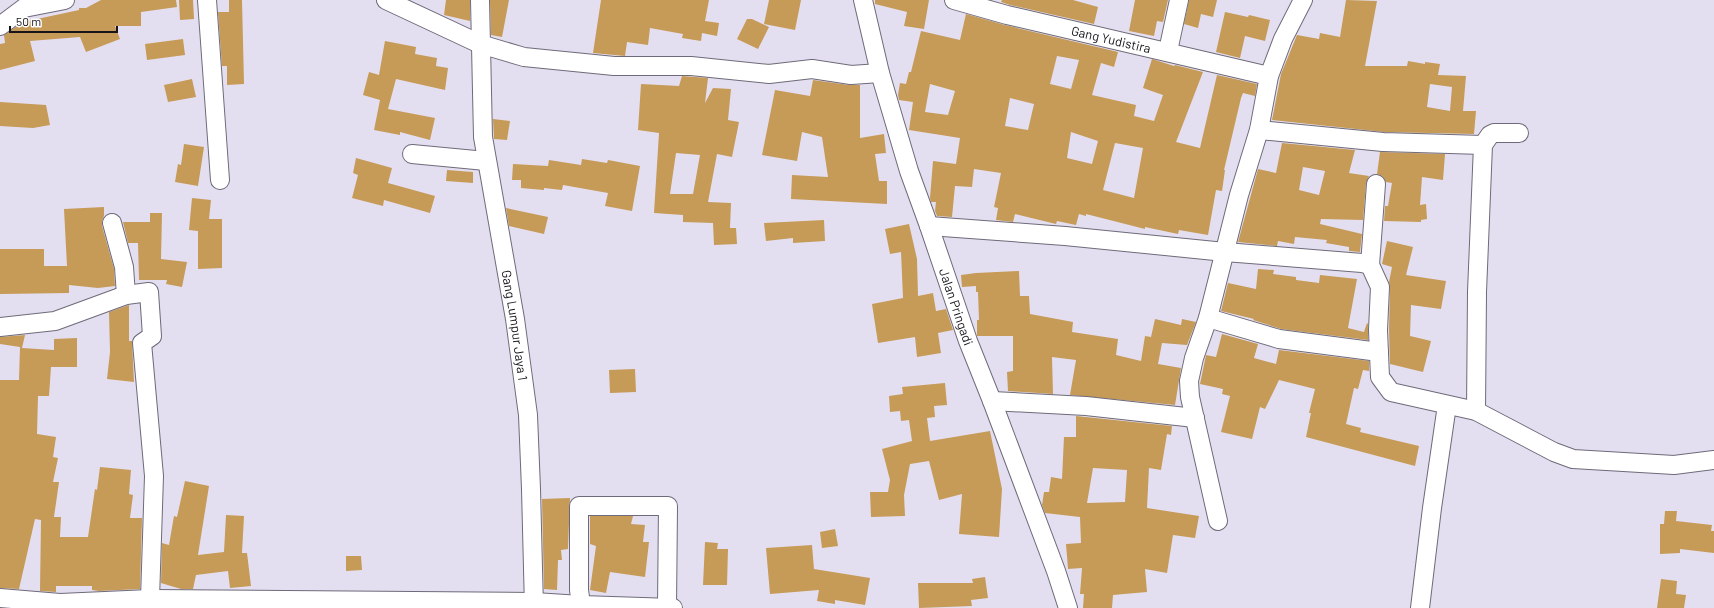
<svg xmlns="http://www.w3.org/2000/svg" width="1714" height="608" font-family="Barlow,sans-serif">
<rect width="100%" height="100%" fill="#e4dff0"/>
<!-- building -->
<path fill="#c69a57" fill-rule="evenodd" d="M101 0H176L177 7 141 12V26H115L120 39 86 52 80 37 30 41 35 61 0 70V44L5 43 4 35 23 22 79 10V8H86Z
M179 0H193L194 19 180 20Z
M229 0H242L244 84 227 85V66H222L218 12H229Z
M446 0H470V21L444 15Z
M490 0H509L502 37 491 35Z
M601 0H709L705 21 719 23 717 36 702 33 701 41 682 38 683 34 650 28 648 45 627 42 625 56 593 53Z
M769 0H801L795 30 764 24Z
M875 0H929L924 29 904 26 907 12 875 4Z
M1002 0H1073L1098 7 1094 24 1010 5 1001 2Z
M1135 0H1168L1163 22 1157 21 1154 36 1129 31Z
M1189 0H1217L1213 17 1201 14 1198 28 1184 24Z
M1346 0 1377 1 1365 66H1407L1408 61 1425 64V62L1440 64 1438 75 1466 76 1463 111H1476L1474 134 1384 132 1272 120 1281 74 1297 35 1319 39 1320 33 1340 37ZM1430 84 1452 87 1450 111 1427 107Z
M1225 12 1248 17 1249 15 1270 20 1265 41 1245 36 1240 58 1216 52Z
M966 14 1005 25 1118 52 1114 67 1101 63 1092 95 1136 105 1134 116 1154 121 1163 95 1143 88 1152 59 1174 66 1175 65 1203 72 1176 142 1200 148 1217 75 1257 84 1255 96 1243 93 1241 98 1224 170H1225L1222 191 1216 190 1208 235 1179 230 1178 234 1145 227V229L1086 214V216L1079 214 1076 225 1057 221 1056 224 1015 214 1013 222 996 220 998 208 994 207 1001 173 974 169 972 187 955 186 952 217 937 216 935 211 936 202H931L930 198 933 161 956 164 960 138 909 130 913 102 899 100 898 95 900 83 906 84 909 72H911L921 31 960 40ZM1057 56 1079 60 1071 89 1050 84ZM930 84 955 91 948 115 925 112ZM1010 98 1034 104 1028 130 1005 126ZM1071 132 1098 141 1092 164 1067 158ZM1115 143 1143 148 1134 198 1103 190Z
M747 19H752L769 27 758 49 737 39Z
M183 39 185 55 147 60 145 44Z
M385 41 416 47 415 54 437 58 436 66 448 68 445 90 396 79 388 109 435 118 430 140 400 132V135L374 130 380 100 363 95 369 72 379 75Z
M682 76 708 78 705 103 713 88 731 89 728 120 739 122 732 157 717 154 708 202 731 203 730 228H736L737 244 714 245 713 223 683 222V215L654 213 659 133 638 130 641 84 679 86ZM676 153 700 155 693 194H670Z
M192 79 196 97 168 102 164 85Z
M813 80 849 85H860V138L884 134 886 153 875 154 879 181H887V204L791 199 792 175 828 177 822 137 802 132 797 161 762 155 775 90 810 96Z
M0 102 46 105 50 125 33 128 0 126Z
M493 119 510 121 507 140 494 139Z
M1282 143 1355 150 1349 173 1369 176 1366 183 1363 220 1321 219 1320 224 1362 234 1360 252 1349 251V247L1326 243 1327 240 1295 237 1294 244 1278 241 1277 246 1238 242 1258 169 1276 173ZM1303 167 1325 171 1319 195 1299 190Z
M184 144 204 147 198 186 175 182 178 164 181 165Z
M1380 152 1445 154 1443 180 1422 177 1420 205 1426 204 1427 219 1421 220V222L1384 221 1385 206H1388L1392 183 1386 182 1382 176 1377 174Z
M356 158 392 168 388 183 435 196 430 213 384 200 383 206 352 198 358 175 353 173Z
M582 159 607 163 608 160 640 166 632 211 605 206 608 193 563 185 562 190 544 188V190L521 188V180H512L513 164 548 166 549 160 581 165Z
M447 170 473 172V183L446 181Z
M192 198 211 200 209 219H222V268L198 269V231L189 230Z
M104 207V216L102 221V226L114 269 115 286 98 288 69 285V293L0 294V249H44V266H67L64 209Z
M506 208 548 217 544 234 509 226Z
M150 213H162L161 259 187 262 182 287 166 284 167 280H139L138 243H128L123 222H150Z
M824 220 825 241 793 243V238L766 241 764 223Z
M909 224 917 259 918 296 933 293 936 311 946 309 953 330 938 333 941 353 917 357 915 337 878 343 872 304 903 298 901 252 890 254 885 229Z
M1387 241 1413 247 1406 275 1446 281 1441 309 1411 305 1410 336 1431 341 1423 372 1390 364 1389 330 1390 287 1389 282 1392 267 1382 264Z
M1258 269 1274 270 1273 274 1296 277V280L1319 283 1320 275 1357 279 1348 328 1364 332 1367 323 1368 324V340L1281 329 1253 320 1254 319 1221 311 1228 283 1256 289Z
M1019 271 1020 296H1029L1030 314 1073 322 1072 332 1118 339 1116 355 1141 361 1145 336 1151 337 1155 319 1181 325 1182 319 1196 322 1187 345 1162 343 1158 364 1181 368 1175 405 1070 395 1076 360 1052 357 1053 394 1008 391 1007 372 1013 371V336H977V320H979L978 292H976V286L962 287 961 275 976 273Z
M129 305V341H132L134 382 107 379 110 352 109 312Z
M1222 334 1258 344 1254 358 1276 364 1279 350 1369 361V371L1363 370 1358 389 1354 388 1346 424 1361 428 1360 432 1419 446 1415 466 1306 437 1311 413H1309L1315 389 1279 380 1265 409 1260 407 1252 439 1221 432 1230 396 1222 394 1223 389 1200 384 1206 355 1216 357Z
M25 335 22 348 54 350V339L77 338V367H51L49 396H38L37 434 56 437 53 457 58 458 53 482H59L54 517H61L60 537H88L95 489 97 490 100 467 131 470 129 494 133 495 130 518H142L140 589 99 591 92 590V586H56V592L40 591 41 520 35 519 19 589 0 588V380H19L20 347 0 344V337Z
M635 369 636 392 610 393 609 370Z
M945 383 947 405 934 406 935 417 927 418 930 441 990 431 1002 489 999 537 959 534 962 494 939 500 929 461 910 464 904 495 905 516 871 517 870 492H888L890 480 882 449 912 441 909 420 901 421 900 411 890 412 889 396 903 394 902 387Z
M1076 416 1172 426 1171 435 1167 434 1161 470 1149 468 1147 508 1199 516 1195 538 1173 535 1167 573 1145 569 1147 592 1113 595 1112 608H1083L1084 594H1080L1082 568 1068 569 1066 544 1081 543 1080 517 1045 513 1042 505 1044 492H1049L1051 477 1062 479 1064 437H1076ZM1093 468 1127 470 1125 502 1087 503Z
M185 481 209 486 198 555 224 552 226 515 244 516 242 553H247L251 586 230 588 228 571 196 575 193 589H181L161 583 162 543 169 545 174 516 177 517Z
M570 498 568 549 561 550 562 560H558L557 590 544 589 542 499Z
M1665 511H1677L1676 521 1712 525 1711 531H1714V553L1680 549V553L1660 554V524H1664Z
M590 516H633L631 524 645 525 643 542H649L645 577 610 572 606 593 590 590 596 546 590 544Z
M835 529 838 546 822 548 820 532Z
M705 542 718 543 717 549H728L727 585H703Z
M812 545 814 569 870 578 865 605 835 600V604L817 601 819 590 770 594 766 548Z
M346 556H361L362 570 346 571Z
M985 577 988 598 971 600 972 606 919 608 918 583H973L972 579Z
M1661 579 1677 581 1676 594 1686 595 1684 608H1657Z"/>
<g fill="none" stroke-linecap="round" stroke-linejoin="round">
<defs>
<g id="minor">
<path d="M207 0 220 180"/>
<path d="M386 0 480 44 524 57 614 66H691L769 74 812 69 851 75 880 73"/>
<path id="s1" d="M480 0 483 137 515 319 528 415 531 489 534 608"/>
<path id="s2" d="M863 0 880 73 909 171 929 226 968 341 992 401 1056 571 1068 608"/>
<path id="s3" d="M954 0 1007 15 1269 76"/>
<path d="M0 26 24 8 65 0"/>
<path d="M1168 51 1179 0"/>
<path d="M1259 130 1383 142 1483 145"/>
<path d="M412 154 486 161"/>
<path d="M112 223 124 267 126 295"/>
<path d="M929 226 1065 236 1225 252 1362 263 1370 265 1380 287 1378 330 1380 377 1391 392 1476 411 1554 452 1573 459 1674 465 1714 460"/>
<path d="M1370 265 1376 184"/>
<path d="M1208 318 1279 339 1379 352"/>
<path d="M0 327 55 321 126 295 149 292 152 336 142 343 154 476 150 599"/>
<path d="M992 401 1086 406 1195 418"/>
<path d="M1476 411 1477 292 1483 145 1490 135 1494 133H1519"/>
<path d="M1218 521 1190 397 1189 381 1194 358 1208 318 1239 195 1259 130 1269 76 1283 39 1303 0"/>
<path d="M0 598 60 603 150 599 534 602 581 605 673 608"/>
<path d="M581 605 579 590V506H668L667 607"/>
<path d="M1420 608 1432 508 1447 405"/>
</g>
</defs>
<!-- minor casing -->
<use href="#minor" stroke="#6f6a79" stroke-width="20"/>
<!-- minor -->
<use href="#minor" stroke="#fff" stroke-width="18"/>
</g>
<g text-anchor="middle" stroke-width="3" stroke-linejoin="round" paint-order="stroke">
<!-- street labels -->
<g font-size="13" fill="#161419" stroke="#fff">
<text dy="5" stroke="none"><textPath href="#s3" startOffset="162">Gang Yudistira</textPath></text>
<text dy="5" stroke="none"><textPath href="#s2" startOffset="321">Jalan Pringadi</textPath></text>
<text dy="5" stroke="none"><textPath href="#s1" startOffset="328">Gang Lumpur Jaya 1</textPath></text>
</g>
</g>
<!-- scale -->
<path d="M10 26v6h107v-6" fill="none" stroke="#161419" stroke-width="2"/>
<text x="16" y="26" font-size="12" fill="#161419" stroke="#ffffff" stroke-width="3" paint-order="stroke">50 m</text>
</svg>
